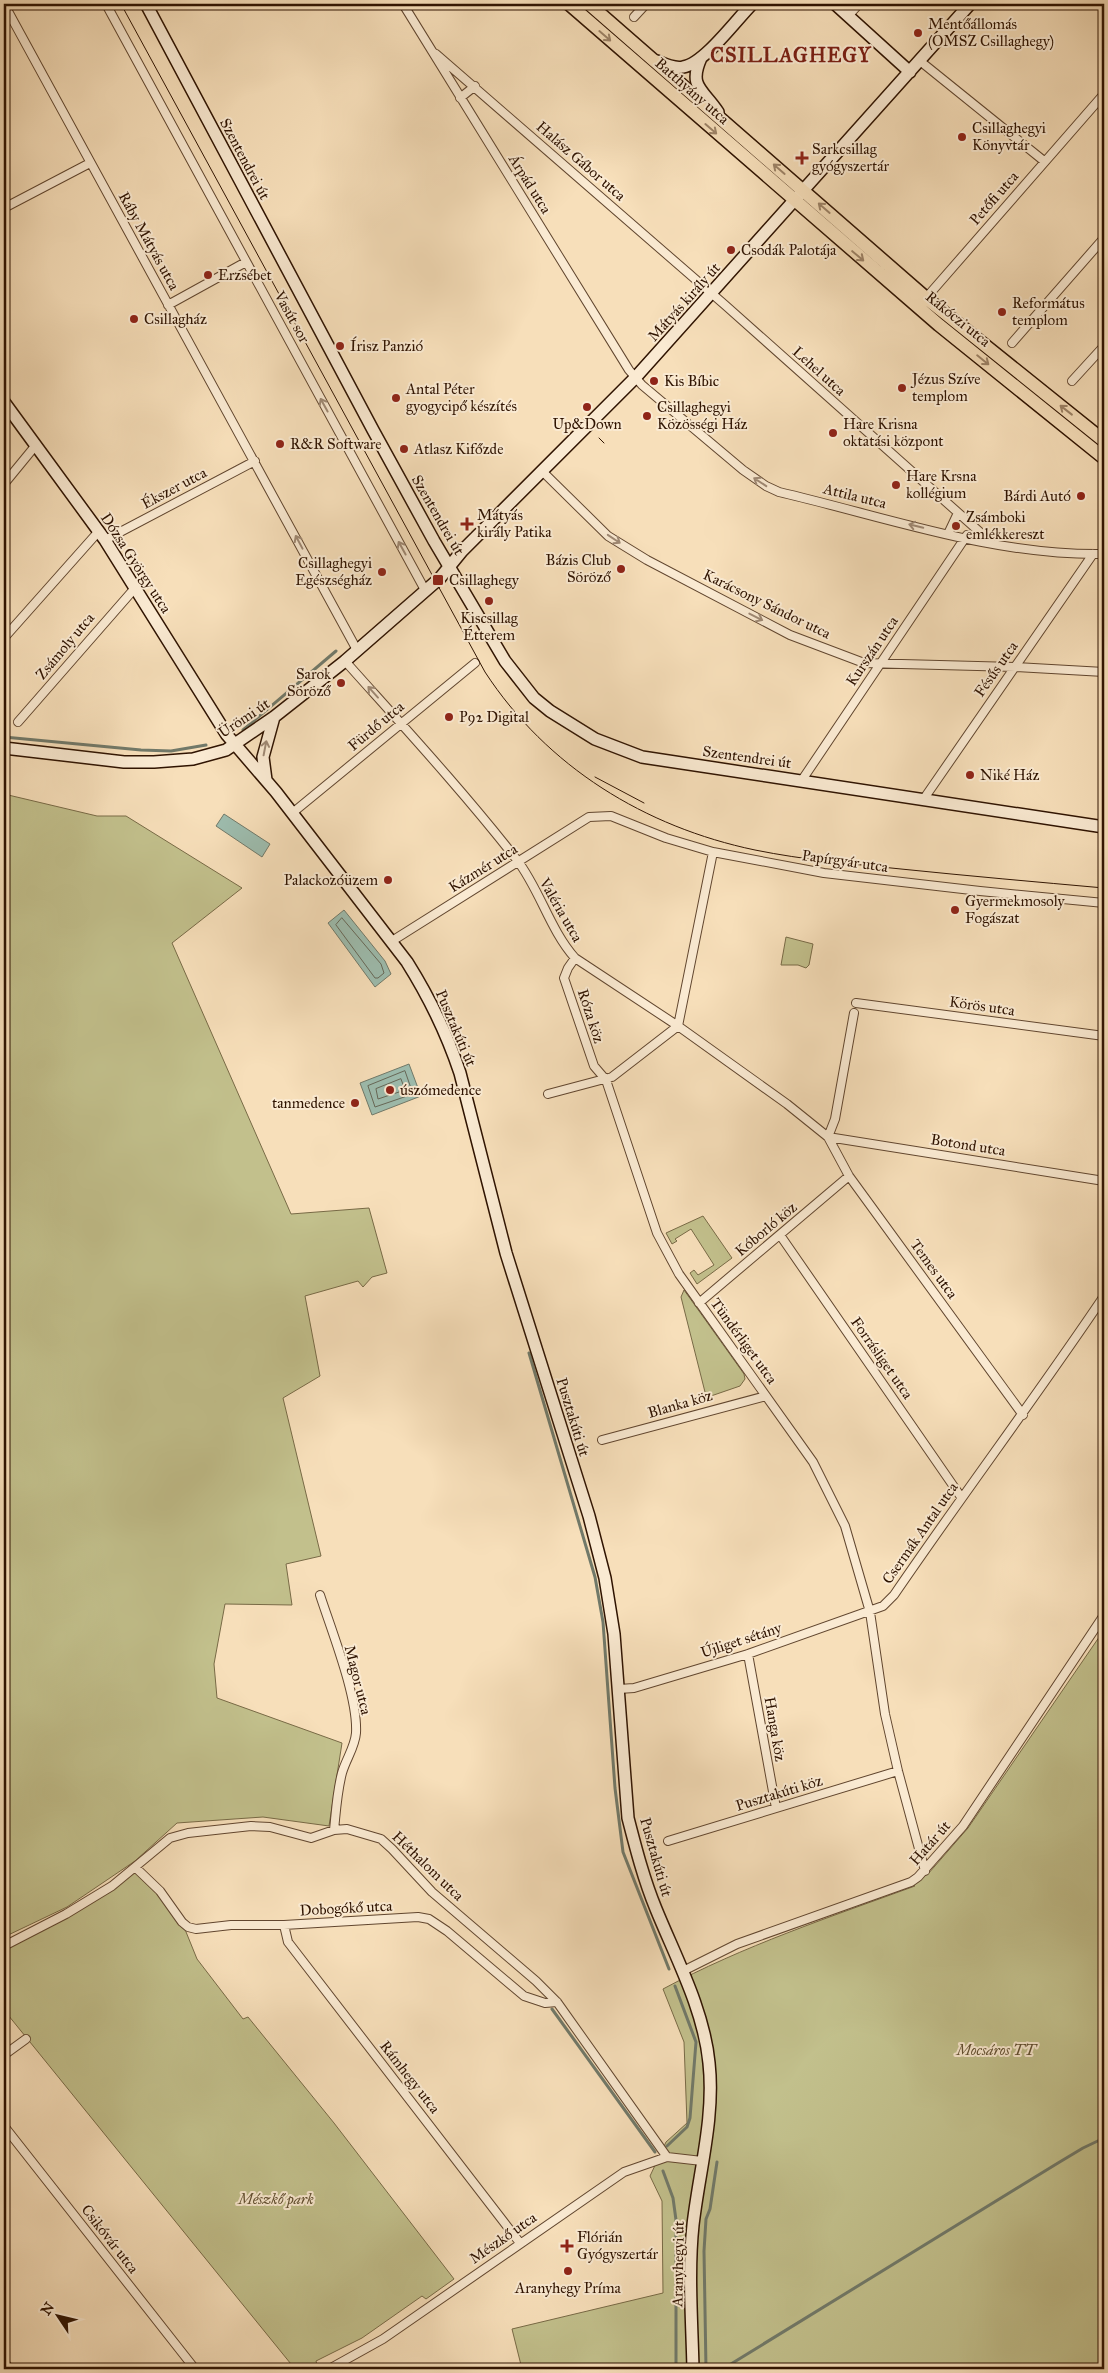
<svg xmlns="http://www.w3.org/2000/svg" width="1108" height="2373" font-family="'IM FELL Great Primer',serif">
<rect width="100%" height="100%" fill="#f7dfba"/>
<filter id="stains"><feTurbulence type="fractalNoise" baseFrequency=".004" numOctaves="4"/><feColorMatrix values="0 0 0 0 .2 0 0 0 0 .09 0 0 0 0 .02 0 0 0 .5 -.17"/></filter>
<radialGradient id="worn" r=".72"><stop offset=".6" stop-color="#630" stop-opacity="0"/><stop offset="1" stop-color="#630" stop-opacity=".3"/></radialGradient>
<!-- green -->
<path fill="#c2c08c" stroke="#786a46" d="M4 794 97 816H126L242 888 172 943 291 1214 369 1208 387 1273 372 1277 363 1287 358 1281 305 1296 320 1376 283 1398 321 1556 286 1564 292 1605 225 1604 214 1664 217 1698 342 1743 329 1826 263 1817 177 1823 135 1861 67 1907 4 1937Z
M786 937 813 944 809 965 806 968 798 965H781Z
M703 1216 732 1258 697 1284 690 1273 694 1270 698 1275 714 1265 691 1229 675 1239 677 1241 672 1244 666 1233Z
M684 1290 744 1374 745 1379 740 1386 708 1397 706 1396 681 1297Z
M1104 1630V2369H522L512 2329 663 2293 662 2201 650 2176 666 2142 687 2123 684 2042 663 1989C743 1946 830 1917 915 1886L911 1882 925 1871 928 1874 968 1828Z
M136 1868 182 1922 197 1959 243 2019 248 2017 334 2123 454 2279 426 2299 422 2296 362 2338 316 2361 317 2365 307 2369H295L4 2010V1946L66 1914Z"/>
<!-- water -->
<path fill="#9dbdaf" stroke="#717969" d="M224 814 270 844 262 857 216 826Z
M344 910 385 961 391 974 375 987 328 923Z
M409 1064 421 1096 372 1115 360 1083Z"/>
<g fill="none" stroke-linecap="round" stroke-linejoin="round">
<!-- shore -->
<path stroke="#666858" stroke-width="1" d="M342 918 381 964 384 973 378 978H375L336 925Z
M405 1071 413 1094 375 1107 368 1086Z
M401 1079 405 1090 378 1099 376 1089Z"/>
<!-- stream -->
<path stroke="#717969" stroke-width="3" d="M243 730 336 651
M4 737 141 750 171 751 206 745
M529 1353 595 1577 603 1622 615 1788 623 1852 669 1969
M552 2009 655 2152
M667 2146 687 2127 690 2118 696 2042 675 1986
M663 2171 673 2198 676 2220V2369
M726 2367 1058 2163 1083 2148 1104 2138
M706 2369 704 2251 706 2219 710 2209 717 2162"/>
<defs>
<path id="street" d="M4 4 357 650
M106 4 425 590
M403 4 629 370 642 385 743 470 766 486 779 492C886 517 994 556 1104 554
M849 15 859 4
M634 17 646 4
M436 54 725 305 991 542
M920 61 1044 161
M460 98 475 86
M4 208 90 163
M926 298 1104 94
M168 305 246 262
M1012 343 1104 238
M1072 381 1104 346
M543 472 608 536 647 560 790 635 864 663 1015 667 1104 672
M4 484 36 445
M948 534 957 515
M105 540 255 461
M4 638 99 531
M345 661C403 726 463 791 517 860 540 890 550 930 575 958L678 1026 787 1104 828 1137 849 1176 1023 1415
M18 722 135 588
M802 780 967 535
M923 800 1093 554
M296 810 475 663
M392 941 589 817 611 816 666 838 713 852 824 873 980 891 1104 903
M575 958 568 968 564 978 594 1066 606 1080 657 1233 679 1274 813 1462 845 1526 870 1612 885 1714 898 1771 925 1871
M856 1003 1104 1036
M678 1026 713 852
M548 1094 612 1077 678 1026
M828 1137 1104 1181
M828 1137 835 1119 854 1013
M780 1235 961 1497
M699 1303 849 1176
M602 1440 766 1396
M320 1595C332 1632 358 1697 356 1733 355 1747 346 1759 342 1773 337 1792 336 1811 334 1830
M748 1654 776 1808
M619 1689 634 1688 748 1654 883 1606 894 1595C963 1494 1036 1397 1104 1296
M668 1841 898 1771
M136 1868 160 1891 182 1922 188 1927 196 1929 231 1925H284L418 1917 429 1919 447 1931 524 1996 545 2003 557 2002
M284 1925 288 1942 520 2243
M4 1946 66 1914 112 1886 170 1838 188 1833 251 1826 270 1827 311 1838 334 1830 347 1829 381 1839 392 1849 432 1892 536 1981 557 2002 667 2157
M683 1971 737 1944 911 1882 918 1877 963 1826 1104 1615
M4 2055 26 2039
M4 2126 195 2369
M4 2362 10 2369
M329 2369 383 2339 624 2172 667 2157 702 2161"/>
<path id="secondary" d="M146 4 373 430 434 541 505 661 534 698 550 711 595 739 642 757 1104 827
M835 4 910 72
M701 58C688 87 703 89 718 112
M657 61C664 64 674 69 683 67 704 64 736 20 752 4
M4 402 105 540 227 735 276 792 407 962C429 997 447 1034 460 1073L506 1253 589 1516 605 1578 614 1634 628 1818C636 1849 644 1880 656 1909 676 1958 704 2010 709 2063 715 2117 699 2172 693 2225 688 2272 692 2322 693 2369
M4 748 124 762H154L193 759 226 750 274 717 345 661 440 578 462 551 635 378 970 4
M266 780 263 757 274 717"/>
<path id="primary" d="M569 4 939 325 1104 458
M589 4 926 298 1104 441"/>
</defs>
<!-- street casing -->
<use href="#street" stroke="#61462f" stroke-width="10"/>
<!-- secondary casing -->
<use href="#secondary" stroke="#2f1301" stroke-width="14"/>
<!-- primary casing -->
<use href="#primary" stroke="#2f1301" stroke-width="15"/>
<!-- street -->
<use href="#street" stroke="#faead2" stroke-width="8"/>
<!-- secondary -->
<use href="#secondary" stroke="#faead2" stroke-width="11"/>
<!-- primary -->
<use href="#primary" stroke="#f7dfba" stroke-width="12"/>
<!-- tram -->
<path stroke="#2f1301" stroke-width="1" d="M121 4 485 672C547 767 645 827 755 850 804 860 853 864 901 869 969 876 1037 882 1104 888
M599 438 604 443
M595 777 644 803"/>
</g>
<!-- one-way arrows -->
<defs><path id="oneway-shaft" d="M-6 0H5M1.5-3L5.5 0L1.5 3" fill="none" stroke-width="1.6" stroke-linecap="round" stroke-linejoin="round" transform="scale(1.25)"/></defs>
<g stroke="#9d8367">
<use href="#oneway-shaft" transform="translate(605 36) rotate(41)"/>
<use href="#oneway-shaft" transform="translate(711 129) rotate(41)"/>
<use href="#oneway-shaft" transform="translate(779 169) rotate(-139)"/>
<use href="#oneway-shaft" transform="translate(824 208) rotate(-139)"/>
<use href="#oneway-shaft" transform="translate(858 256) rotate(40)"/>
<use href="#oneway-shaft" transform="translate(983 360) rotate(39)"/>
<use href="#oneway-shaft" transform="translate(1066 410) rotate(-142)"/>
</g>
<g stroke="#9f8974">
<use href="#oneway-shaft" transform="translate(324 405) rotate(-119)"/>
<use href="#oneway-shaft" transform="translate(760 482) rotate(-147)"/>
<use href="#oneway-shaft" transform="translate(916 526) rotate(-166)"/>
<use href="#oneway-shaft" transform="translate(614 539) rotate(34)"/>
<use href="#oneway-shaft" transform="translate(299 542) rotate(-118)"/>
<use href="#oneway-shaft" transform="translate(402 548) rotate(-119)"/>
<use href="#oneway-shaft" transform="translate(756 617) rotate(27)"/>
<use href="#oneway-shaft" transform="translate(373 692) rotate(-132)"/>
<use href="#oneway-shaft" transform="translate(265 748) rotate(-79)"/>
</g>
<!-- markers -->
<g fill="#8f2418" stroke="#faead2" stroke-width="2">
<circle cx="918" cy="33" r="5"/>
<circle cx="962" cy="137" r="5"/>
<path d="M799.5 150.5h5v5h5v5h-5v5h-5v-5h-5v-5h5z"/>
<circle cx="731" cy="250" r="5"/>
<circle cx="208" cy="275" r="5"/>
<circle cx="1002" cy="312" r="5"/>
<circle cx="134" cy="319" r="5"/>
<circle cx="340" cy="346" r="5"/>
<circle cx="654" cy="381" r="5"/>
<circle cx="902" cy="388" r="5"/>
<circle cx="396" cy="398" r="5"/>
<circle cx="587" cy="407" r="5"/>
<circle cx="647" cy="416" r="5"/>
<circle cx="833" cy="433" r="5"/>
<circle cx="280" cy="444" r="5"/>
<circle cx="404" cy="449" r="5"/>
<circle cx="896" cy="485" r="5"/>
<circle cx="1081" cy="496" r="5"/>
<path d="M464.5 516.5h5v5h5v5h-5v5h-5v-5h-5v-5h5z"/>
<circle cx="956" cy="526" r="5"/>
<circle cx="621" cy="569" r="5"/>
<circle cx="382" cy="572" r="5"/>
<rect x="432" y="574" width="12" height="12" rx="2.5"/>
<circle cx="489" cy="601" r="5"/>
<circle cx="341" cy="683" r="5"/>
<circle cx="449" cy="717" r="5"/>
<circle cx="970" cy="775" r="5"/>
<circle cx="388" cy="880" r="5"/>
<circle cx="955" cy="910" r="5"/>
<circle cx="390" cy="1090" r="5"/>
<circle cx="355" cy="1103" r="5"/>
<path d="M564.5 2238.5h5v5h5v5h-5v5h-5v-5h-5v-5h5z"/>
<circle cx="568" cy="2271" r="5"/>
</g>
<g text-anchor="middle" stroke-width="4" stroke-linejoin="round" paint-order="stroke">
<!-- poi labels -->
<g font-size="15" fill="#2f1301" stroke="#faead2" text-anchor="start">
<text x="928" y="29">Mentőállomás<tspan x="928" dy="17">(OMSZ Csillaghegy)</tspan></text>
<text x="972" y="133">Csillaghegyi<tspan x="972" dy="17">Könyvtár</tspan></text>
<text x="812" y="154">Sarkcsillag<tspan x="812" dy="17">gyógyszertár</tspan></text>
<text x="741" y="255">Csodák Palotája</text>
<text x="218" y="280">Erzsébet</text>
<text x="1012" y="308">Református<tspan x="1012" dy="17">templom</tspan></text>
<text x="144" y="324">Csillagház</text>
<text x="350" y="351">Írisz Panzió</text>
<text x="912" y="384">Jézus Szíve<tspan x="912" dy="17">templom</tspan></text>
<text x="664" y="386">Kis Bíbic</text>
<text x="406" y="394">Antal Péter<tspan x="406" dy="17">gyogycipő készítés</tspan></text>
<text x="657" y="412">Csillaghegyi<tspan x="657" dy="17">Közösségi Ház</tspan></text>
<text x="587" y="429" text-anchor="middle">Up&amp;Down</text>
<text x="843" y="429">Hare Krisna<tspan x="843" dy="17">oktatási központ</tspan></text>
<text x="290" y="449">R&amp;R Software</text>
<text x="414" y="454">Atlasz Kifőzde</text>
<text x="906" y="481">Hare Krsna<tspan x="906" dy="17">kollégium</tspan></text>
<text x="1071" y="501" text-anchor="end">Bárdi Autó</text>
<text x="477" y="520">Mátyás<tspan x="477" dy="17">király Patika</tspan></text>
<text x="966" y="522">Zsámboki<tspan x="966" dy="17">emlékkereszt</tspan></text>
<text x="611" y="565" text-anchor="end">Bázis Club<tspan x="611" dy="17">Söröző</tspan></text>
<text x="372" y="568" text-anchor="end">Csillaghegyi<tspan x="372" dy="17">Egészségház</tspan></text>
<text x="449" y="585">Csillaghegy</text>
<text x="489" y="623" text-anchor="middle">Kiscsillag<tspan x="489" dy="17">Étterem</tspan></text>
<text x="331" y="679" text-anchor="end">Sarok<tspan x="331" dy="17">Söröző</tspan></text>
<text x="459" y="722">P92 Digital</text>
<text x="980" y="780">Niké Ház</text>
<text x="378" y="885" text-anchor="end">Palackozóüzem</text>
<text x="965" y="906">Gyermekmosoly<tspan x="965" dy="17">Fogászat</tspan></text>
<text x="400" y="1095">úszómedence</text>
<text x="345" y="1108" text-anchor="end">tanmedence</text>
<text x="577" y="2242">Flórián<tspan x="577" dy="17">Gyógyszertár</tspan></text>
<text x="568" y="2293" text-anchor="middle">Aranyhegy Príma</text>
</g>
<!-- street labels -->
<g font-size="15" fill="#2f1301" stroke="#faead2">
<text transform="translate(692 91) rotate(41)" y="5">Batthyány utca</text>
<text transform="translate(245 159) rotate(62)" y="5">Szentendrei út</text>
<text transform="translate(581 161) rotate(41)" y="5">Halász Gábor utca</text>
<text transform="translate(530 184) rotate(58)" y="5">Árpád utca</text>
<text transform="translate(994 198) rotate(-49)" y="5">Petőfi utca</text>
<text transform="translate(149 241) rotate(61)" y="5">Ráby Mátyás utca</text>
<text transform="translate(684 302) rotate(-48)" y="5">Mátyás király út</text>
<text transform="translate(292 317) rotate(61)" y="5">Vasút sor</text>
<text transform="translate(958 319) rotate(39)" y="5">Rákóczi utca</text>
<text transform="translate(819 371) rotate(42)" y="5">Lehel utca</text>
<text transform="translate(174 488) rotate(-28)" y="5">Ékszer utca</text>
<text transform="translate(855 496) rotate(14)" y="5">Attila utca</text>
<text transform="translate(438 515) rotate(60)" y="5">Szentendrei út</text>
<text transform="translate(136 563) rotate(57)" y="5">Dózsa György utca</text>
<text transform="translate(767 604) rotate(26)" y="5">Karácsony Sándor utca</text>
<text transform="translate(65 646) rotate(-50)" y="5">Zsámoly utca</text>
<text transform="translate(872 651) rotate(-56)" y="5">Kurszán utca</text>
<text transform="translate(996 669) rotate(-55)" y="5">Fésűs utca</text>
<text transform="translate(244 718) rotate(-34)" y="5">Ürömi út</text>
<text transform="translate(376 726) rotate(-40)" y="5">Fürdő utca</text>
<text transform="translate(747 757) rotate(8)" y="5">Szentendrei út</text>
<text transform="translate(845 861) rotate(8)" y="5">Papírgyár utca</text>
<text transform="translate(483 868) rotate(-32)" y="5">Kázmér utca</text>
<text transform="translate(561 910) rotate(60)" y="5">Valéria utca</text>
<text transform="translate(982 1006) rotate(8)" y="5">Körös utca</text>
<text transform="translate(591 1016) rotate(72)" y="5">Róza köz</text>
<text transform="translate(456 1028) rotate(67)" y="5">Pusztakúti út</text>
<text transform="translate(968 1145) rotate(9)" y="5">Botond utca</text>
<text transform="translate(766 1229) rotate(-40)" y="5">Kóborló köz</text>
<text transform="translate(934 1269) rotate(54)" y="5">Temes utca</text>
<text transform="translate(744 1341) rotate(54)" y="5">Tündérliget utca</text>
<text transform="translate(882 1358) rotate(55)" y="5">Forrásliget utca</text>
<text transform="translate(680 1404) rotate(-16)" y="5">Blanka köz</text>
<text transform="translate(573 1417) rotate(73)" y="5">Pusztakúti út</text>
<text transform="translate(920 1533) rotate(-55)" y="5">Csermák Antal utca</text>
<text transform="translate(741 1640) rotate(-18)" y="5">Újliget sétány</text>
<text transform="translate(358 1680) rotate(76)" y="5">Magor utca</text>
<text transform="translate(775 1729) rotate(80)" y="5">Hanga köz</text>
<text transform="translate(779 1793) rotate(-17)" y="5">Pusztakúti köz</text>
<text transform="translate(930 1843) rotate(-49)" y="5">Határ út</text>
<text transform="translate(656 1857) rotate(74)" y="5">Pusztakúti út</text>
<text transform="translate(428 1866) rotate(44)" y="5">Héthalom utca</text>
<text transform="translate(346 1908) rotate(-3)" y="5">Dobogókő utca</text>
<text transform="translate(410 2077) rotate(52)" y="5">Rámhegy utca</text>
<text transform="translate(503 2238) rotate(-35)" y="5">Mészkő utca</text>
<text transform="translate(110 2239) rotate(52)" y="5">Csikóvár utca</text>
<text transform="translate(678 2264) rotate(-89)" y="5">Aranyhegyi út</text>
</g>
<!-- park labels -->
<g font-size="15" font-style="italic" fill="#625032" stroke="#faead2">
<text x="996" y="2055">Mocsáros TT</text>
<text x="276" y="2204">Mészkő park</text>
</g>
<!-- district labels -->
<g font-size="20" font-weight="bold" letter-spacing="1" fill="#7a1f14" stroke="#faead2">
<text x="791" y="62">CSILLAGHEGY</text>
</g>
</g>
<!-- margin -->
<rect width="1108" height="2373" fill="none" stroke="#f7dfba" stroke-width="20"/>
<rect x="5" y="5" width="1098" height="2363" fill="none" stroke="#2f1301" stroke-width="2.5"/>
<rect x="10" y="10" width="1088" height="2353" fill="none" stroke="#2f1301"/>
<!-- north arrow -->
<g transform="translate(58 2316) rotate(305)" stroke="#faead2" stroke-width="4" paint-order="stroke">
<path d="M0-4L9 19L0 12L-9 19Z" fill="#2f1301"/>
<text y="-8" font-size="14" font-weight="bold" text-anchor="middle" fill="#2f1301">N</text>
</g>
<rect width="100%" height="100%" filter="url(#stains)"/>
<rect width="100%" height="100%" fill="url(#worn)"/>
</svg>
